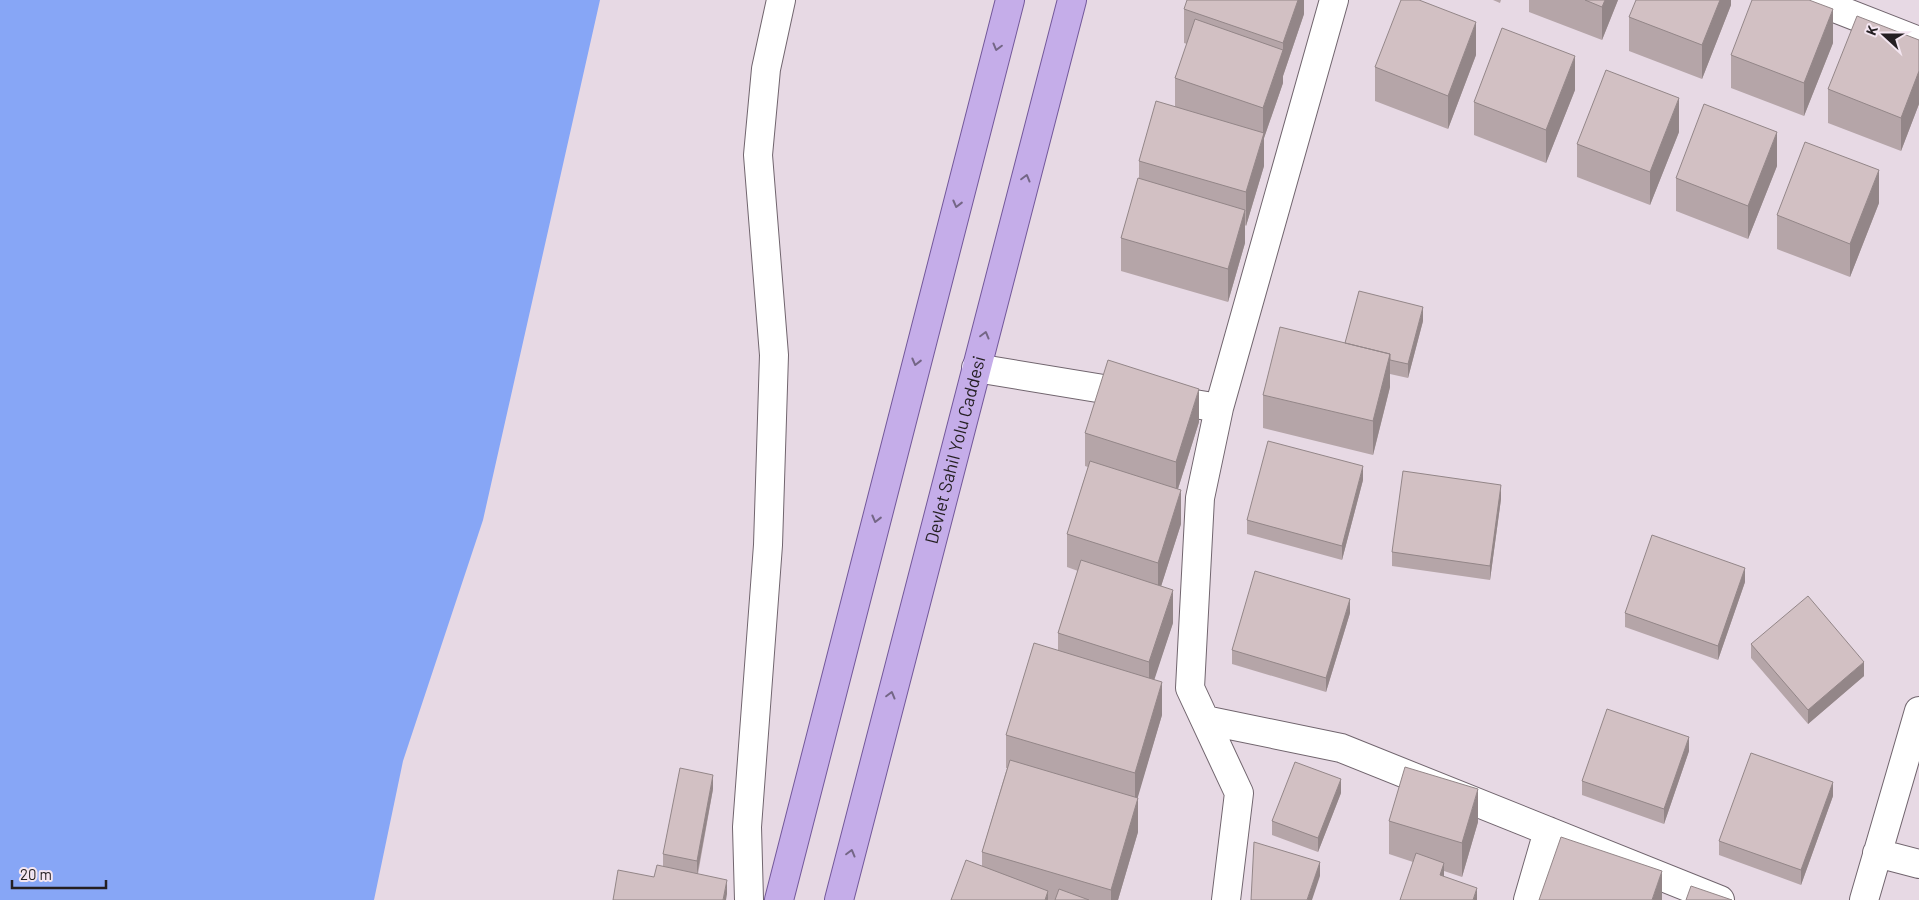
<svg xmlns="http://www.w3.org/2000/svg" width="1919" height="900" font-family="Barlow,sans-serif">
<rect width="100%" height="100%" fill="#e7d9e4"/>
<!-- water -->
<path fill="#87a6f6" d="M0 0H600L483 520 403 761 374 900H0Z"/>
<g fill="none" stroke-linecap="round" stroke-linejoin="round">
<defs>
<path id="minor" d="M1814 0 1919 41
M976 368 1219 408
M1205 720 1341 748 1720 900
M1877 853 1919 864
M749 900 747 827 768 545 774 355 758 155 766 69 781 0
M1226 900 1239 793 1190 688 1200 498 1219 408 1334 0
M1528 900 1548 831
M1864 900 1919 711"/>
<g id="primary">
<path d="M779 900 1010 0"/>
<path id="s1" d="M839 900 1072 0"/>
</g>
</defs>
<!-- minor casing -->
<use href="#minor" stroke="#71656e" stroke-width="30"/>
<!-- primary casing -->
<use href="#primary" stroke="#73589a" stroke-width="30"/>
<!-- minor -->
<use href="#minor" stroke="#fff" stroke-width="28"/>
<!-- primary -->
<use href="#primary" stroke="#c5ade9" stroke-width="28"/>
</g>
<!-- wall -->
<path fill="#b5a5a8" d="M1304 0V14L1283 76V83L1264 138V166L1246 226 1245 225V243L1228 302 1121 271V238L1139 178V161L1175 107V78L1187 44 1184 43V9Z
M1493 0H1501L1500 3Z
M1529 0H1618L1602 40 1529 12Z
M1731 0V5L1702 79 1629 51V17Z
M1919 40V104L1901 151 1828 123V89Z
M1833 43 1804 116 1731 88V55Z
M1476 55 1448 129 1375 101V67Z
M1575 90 1546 163 1474 135V102Z
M1679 132 1650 205 1577 177V144Z
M1777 166 1748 239 1676 211V178Z
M1879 203 1850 277 1777 249V215Z
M1423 321 1408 378 1390 374V387L1373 455 1263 428V395Z
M1199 422 1178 489 1181 524 1161 586 1173 623 1154 679 1162 715 1137 798 1138 832 1118 900H951L982 866V852L1007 768H1006V735L1058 651V633L1078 571 1067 567V534L1088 467 1085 466V433Z
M1363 480 1342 560 1247 534V520Z
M1501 499 1490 580 1392 566V552Z
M1745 582 1718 660 1625 627V613Z
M1350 613 1326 692 1232 664V650Z
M1751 644 1864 676 1808 724 1751 658Z
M1689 751 1664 824 1582 795V781Z
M713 789 698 874 727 894 654 877 663 866V854Z
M1341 793 1318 852 1272 835V821Z
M1833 796 1801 885 1719 855V841Z
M1389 821 1478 822 1462 877 1444 871V877L1477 900 1413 862 1389 854Z"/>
<!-- shaded-wall -->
<path fill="#938688" d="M1298 0H1304V14L1283 76V83L1264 138V166L1246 226V192L1263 137V108L1283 50V43Z
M1605 0H1618L1602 40V7Z
M1720 0H1731V5L1702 79V45Z
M1833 9V43L1804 116V83Z
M1476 22V55L1448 129V96Z
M1575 56V90L1546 163V130Z
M1919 71V104L1901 151V118Z
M1679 98V132L1650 205V172Z
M1777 132V166L1748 239V206Z
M1879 170V203L1850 277V244Z
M1245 210V243L1228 302V269Z
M1423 307V321L1408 378V364Z
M1390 354V387L1373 455V421Z
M1199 389V422L1176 495V462Z
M1363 466V480L1342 560V546Z
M1501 485V499L1490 580V566Z
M1181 490V524L1158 596V563Z
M1745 568V582L1718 660V646Z
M1173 590V623L1149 696V662Z
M1350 599V613L1326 692V678Z
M1864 662V676L1808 724V710Z
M1162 682V715L1135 807V773Z
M1689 737V751L1664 824V809Z
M713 775V789L697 875V861Z
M1341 779V793L1318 852V838Z
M1833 782V796L1801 885V870Z
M1478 789V822L1462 877V843Z
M1138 798V832L1118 900H1111V890Z
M1320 862V876L1312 900H1307Z
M1444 863V896L1440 875Z
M1662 871V900H1652Z
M727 880V894L726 900H723Z
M1477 888V900H1473Z
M1048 891V900H1045Z"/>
<!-- building -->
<path fill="#d2c0c3" stroke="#938688" d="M1187 0H1298L1283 43 1184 9Z
M1401 0H1419L1476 22 1448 96 1375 67Z
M1585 0H1605L1602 7Z
M1636 0H1720L1702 45 1629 17Z
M1752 0H1809L1833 9 1804 83 1731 55Z
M1857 16 1919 40V71L1901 118 1828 89Z
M1195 19 1283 50 1263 108 1175 78Z
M1502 28 1575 56 1546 130 1474 102Z
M1606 70 1679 98 1650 172 1577 144Z
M1156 101 1264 133 1246 192 1139 161Z
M1704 104 1777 132 1748 206 1676 178Z
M1805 142 1879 170 1850 244 1777 215Z
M1138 178 1245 210 1228 269 1121 238Z
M1359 291 1423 307 1408 364 1390 360V354L1345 343Z
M1280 327 1390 354 1373 421 1263 395Z
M1108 360 1199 389 1176 462 1085 433Z
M1268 441 1363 466 1342 546 1247 520Z
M1090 461 1181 490 1158 563 1067 534Z
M1403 471 1501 485 1490 566 1392 552Z
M1652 535 1745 568 1718 646 1625 613Z
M1081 560 1173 590 1149 662 1058 633Z
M1255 571 1350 599 1326 678 1232 650Z
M1808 596 1864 662 1808 710 1751 644Z
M1034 643 1162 682 1135 773 1006 735Z
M1607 709 1689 737 1664 809 1582 781Z
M1751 753 1833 782 1801 870 1719 841Z
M1010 760 1138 798 1111 890 982 852Z
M1295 762 1341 779 1318 838 1272 821Z
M1405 767 1478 789 1462 843 1389 821Z
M680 768 713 775 697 861 663 854Z
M1561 837 1662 871 1652 900H1539Z
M1254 842 1320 862 1307 900H1251Z
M1416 853 1444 863 1440 875 1477 888 1473 900H1400Z
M966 860 1048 891 1045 900H951Z
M657 865 727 880 723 900H613L618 870 654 877Z
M1691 886 1732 900H1686Z
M1059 889 1089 900H1055Z"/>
<!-- one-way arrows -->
<defs><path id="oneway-chevron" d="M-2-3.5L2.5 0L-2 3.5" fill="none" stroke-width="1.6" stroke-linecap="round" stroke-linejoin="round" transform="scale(1.25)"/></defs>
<g stroke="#746686">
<use href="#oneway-chevron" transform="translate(997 47) rotate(105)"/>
<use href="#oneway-chevron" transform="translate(1026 178) rotate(-75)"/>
<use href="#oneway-chevron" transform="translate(957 204) rotate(104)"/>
<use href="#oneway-chevron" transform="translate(985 335) rotate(-75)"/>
<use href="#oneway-chevron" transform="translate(916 362) rotate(104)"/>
<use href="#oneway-chevron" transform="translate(876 519) rotate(104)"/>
<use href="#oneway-chevron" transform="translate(891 695) rotate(-75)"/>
<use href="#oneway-chevron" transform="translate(851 853) rotate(-75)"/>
</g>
<g text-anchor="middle" stroke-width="4" stroke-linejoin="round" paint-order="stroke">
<!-- street labels -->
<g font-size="18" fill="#241f22" stroke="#f4e6f1">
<text dy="6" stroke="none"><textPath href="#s1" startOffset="465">Devlet Sahil Yolu Caddesi</textPath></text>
</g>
</g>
<!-- north arrow -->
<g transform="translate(1884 35) rotate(291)" stroke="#f4e6f1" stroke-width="4" paint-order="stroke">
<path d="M0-4L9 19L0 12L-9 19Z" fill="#241f22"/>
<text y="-8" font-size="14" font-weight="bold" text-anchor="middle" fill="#241f22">K</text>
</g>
<!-- scale -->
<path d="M12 880v8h94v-8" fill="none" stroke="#241f22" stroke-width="2.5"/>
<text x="20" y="880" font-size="15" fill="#241f22" stroke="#f4e6f1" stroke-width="4" paint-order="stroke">20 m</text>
</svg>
